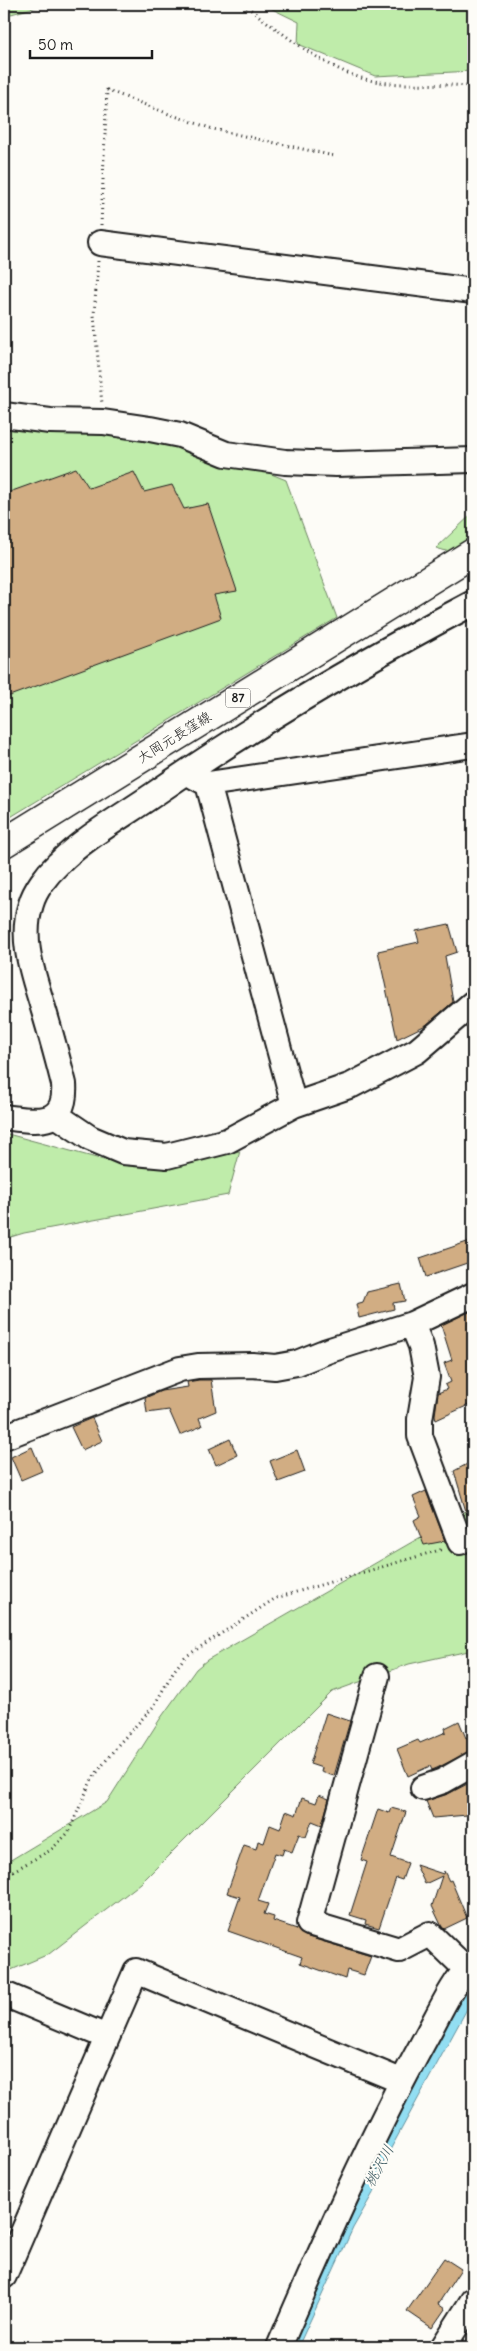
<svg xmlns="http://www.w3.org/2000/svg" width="477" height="2351" font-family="Delius,'Klee One',sans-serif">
<rect width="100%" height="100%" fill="#fdfcf7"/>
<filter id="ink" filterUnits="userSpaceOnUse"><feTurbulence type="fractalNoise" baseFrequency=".02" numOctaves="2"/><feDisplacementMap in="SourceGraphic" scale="10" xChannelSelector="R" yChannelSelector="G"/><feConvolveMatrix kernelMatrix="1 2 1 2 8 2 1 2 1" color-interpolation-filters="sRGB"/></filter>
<g filter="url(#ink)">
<!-- green -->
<path fill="#bfecaa" stroke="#6e8463" d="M4 4H97L36 7 4 16Z
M262 4H298L299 7V4H473V71L375 76 298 44 299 22Z
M4 425 171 433 286 480 337 618 4 821Z
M473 513V552L466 557 436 548Z
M4 1133 104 1160 167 1165 240 1151 228 1195 24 1233 4 1239Z
M473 1507V1650L409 1664 332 1692 141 1883 49 1954 4 1973V1864L107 1802 160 1719 196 1669 207 1660Z"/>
<!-- water -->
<path fill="#92def2" stroke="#63909c" d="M473 1974V1998L384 2161 380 2181 353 2228 298 2347H287L319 2271 443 2026Z"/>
<!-- building -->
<path fill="#d1ad83" stroke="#1c1c1c" d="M76 468 89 488 134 472 144 492 172 485 184 509 208 504 237 591 214 595 221 618 4 698V494Z
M449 924 457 952 445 956 453 1002 426 1025 397 1039 378 951 419 942 416 931Z
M473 1240V1261L426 1277 420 1258Z
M401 1284 405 1301 393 1303 394 1309 359 1318 356 1304 363 1302 367 1292Z
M473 1310V1403L436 1420 435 1415 438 1393 447 1389 445 1385 451 1382 444 1363 452 1360 441 1325Z
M199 1380H211L216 1411 199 1418 202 1426 180 1435 169 1410 147 1413 145 1398 161 1391 188 1387 187 1382Z
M92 1418 102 1441 82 1450 71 1427Z
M230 1439 237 1455 216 1465 209 1449Z
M32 1447 42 1471 21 1480 11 1457Z
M297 1450 305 1472 278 1482 270 1461Z
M473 1461V1525H470L454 1471Z
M426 1491 445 1541 424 1545 414 1520 421 1516 413 1497Z
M326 1713 350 1721 334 1776 321 1772 322 1768 310 1764Z
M459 1721 466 1738 470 1736 473 1750 437 1768 432 1770 430 1766 408 1776 397 1749 418 1740 420 1743 446 1732 445 1728Z
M473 1781V1813L467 1815 433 1818 426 1801 448 1794Z
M319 1795 329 1799 322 1825 312 1821 306 1837 299 1834 292 1852 284 1849 282 1855 275 1853 258 1901 268 1904 264 1914 274 1917 273 1921 297 1929 305 1936 371 1956 364 1975 347 1970 345 1979 300 1963 302 1957 228 1931 240 1897 227 1893 244 1845 256 1849 258 1841 264 1843 270 1825 280 1829 286 1811 296 1815 302 1798 316 1803Z
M391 1808 406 1812 391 1857 408 1863 402 1880 396 1878 379 1928 365 1924 366 1920 350 1915 367 1862 361 1860 378 1809 389 1813Z
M416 1865 443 1874 444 1871 449 1881 451 1880 467 1918 444 1929 442 1927 432 1906 442 1876 425 1884Z
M444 2258 461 2269 438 2304 445 2309 432 2328 407 2311Z"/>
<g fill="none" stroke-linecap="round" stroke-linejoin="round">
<defs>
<path id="minor" d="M100 243 473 291
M4 415 50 421 103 422 150 429 180 435 226 454 285 462 336 464 473 460
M195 777 208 784 473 745
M208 784 294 1105
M56 1115 90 1138 123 1152 167 1156 227 1141 294 1105 352 1085 417 1051 473 1003
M4 1117C36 1121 67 1128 64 1084 58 1060 51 1035 44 1011 34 976 19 940 31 904 35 890 47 874 58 864 85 837 121 817 153 795 255 724 363 661 473 603
M412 1324 421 1346 427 1377 420 1419V1436L460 1542
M4 1437 180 1369 198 1366 252 1365 275 1367 297 1363 327 1351 412 1324 473 1295
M377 1676 309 1923 399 1950 430 1934 466 1969
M423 1788 443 1781 473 1764
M4 1994 107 2037
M4 2276 136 1971 401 2081
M279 2347C324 2243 370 2139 425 2039 438 2016 453 1980 473 1963
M443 2347 473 2300"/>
<path id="major" d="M4 843 473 553"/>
</defs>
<!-- minor casing -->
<use href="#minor" stroke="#1c1c1c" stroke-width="28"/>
<!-- major casing -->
<use href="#major" stroke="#1c1c1c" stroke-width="31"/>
<!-- path -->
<path stroke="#1c1c1c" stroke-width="3" stroke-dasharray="1 4" stroke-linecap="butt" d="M243 4C279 30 330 74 374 81 406 87 441 82 473 87
M101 225 107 90 169 114 213 129 334 156
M98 261 94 315 102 404
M4 1876 51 1850 68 1833 92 1779 117 1746 154 1706 173 1672 185 1657 276 1598 443 1549"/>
<!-- minor -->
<use href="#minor" stroke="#fdfcf7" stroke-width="24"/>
<!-- major -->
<use href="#major" stroke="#fdfcf7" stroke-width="28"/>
</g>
</g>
<g text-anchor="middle" stroke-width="4.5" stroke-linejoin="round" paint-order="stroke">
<!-- shield labels -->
<rect fill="#fdfcf7" stroke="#605f5e" stroke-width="1" x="225.5" y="688.5" width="25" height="19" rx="4"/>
<g font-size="12" font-weight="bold" fill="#1c1c1c">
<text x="238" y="702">87</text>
</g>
<!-- street labels -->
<g font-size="14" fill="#1c1c1c" stroke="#fdfcf7">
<text transform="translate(174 737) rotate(-32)" y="5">大岡元長窪線</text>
</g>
<!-- water labels -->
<g font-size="15" font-style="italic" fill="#456067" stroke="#fdfcf7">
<text transform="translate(379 2166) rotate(-62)" y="5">桃沢川</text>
</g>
</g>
<!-- margin -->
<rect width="477" height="2351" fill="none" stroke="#fdfcf7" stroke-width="20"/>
<rect x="10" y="10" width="457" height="2331" fill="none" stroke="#1c1c1c" stroke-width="2" filter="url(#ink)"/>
<!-- scale -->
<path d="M30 50v8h122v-8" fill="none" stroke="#1c1c1c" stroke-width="2.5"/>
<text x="38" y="50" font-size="15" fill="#1c1c1c" stroke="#fdfcf7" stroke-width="4" paint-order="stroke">50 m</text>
</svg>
